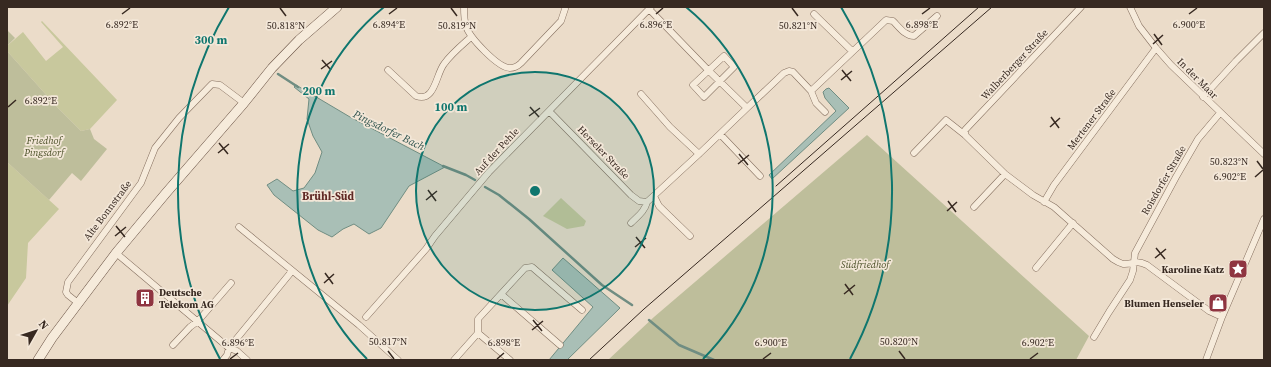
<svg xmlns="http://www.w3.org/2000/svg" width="1271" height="367" font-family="'Source Serif 4',serif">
<rect width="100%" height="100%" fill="#ebdcc9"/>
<!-- green -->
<path fill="#c8c89d" d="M42 21 117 100 90 129 81 131 57 107 7 51V46L23 32 46 61 63 47 41 22Z
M7 162 59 209 28 243 26 278 7 306Z
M561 198 586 221 584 226 567 229 543 216Z"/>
<!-- cemetery -->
<path fill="#bebe9b" d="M7 30 15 38 7 46Z
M7 51 57 107 81 131 90 129 94 139 107 149 81 181 72 173 49 200 7 162Z
M867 135 1089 336 1076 360H608L654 317Z"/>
<!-- water -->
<path fill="#a9bfb6" stroke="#708d82" d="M296 85 350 117 445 167 409 186 381 228 369 234 354 224 343 229 332 237 318 230 274 195 267 185 277 179 293 191 304 188 315 173 322 152 313 136 307 119 309 99 294 87Z
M829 88 849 108 772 179 769 175 836 111 825 98 823 92 826 89Z
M563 258 620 308 567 360H549L593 307 552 270Z"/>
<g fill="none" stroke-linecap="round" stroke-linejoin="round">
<!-- stream -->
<path stroke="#708d82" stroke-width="2.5" d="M278 74 298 87
M443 166 466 175 475 180
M485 187 499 195 529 219 602 285 632 305
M649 320 679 345 714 360"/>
<defs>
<path id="minor" d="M464 7C464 13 464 20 466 26 469 37 498 68 510 68 515 68 518 66 521 63L561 21 565 9
M1130 7 1139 26 1156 48 1171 65 1264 154
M649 9 708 70 747 108 784 73 789 71 793 72 811 91 886 20 893 21C899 27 905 36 914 36L937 16
M814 14 852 51
M724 56 734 67 704 97 693 85Z
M388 70 416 96C435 103 436 74 444 64 451 54 462 45 471 37
M811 91 816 103 825 112
M641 94 670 127 699 154
M1203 97 1236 61 1264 33
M549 111 631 195 639 201 647 202 699 154 747 108
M720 134 760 176
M965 135V130L1081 7
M914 153 946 120 965 135 1005 174 1033 195 1054 207 1113 259C1116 261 1120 263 1123 264 1132 265 1134 259 1147 265L1209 311 1222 317
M654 196 659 206 690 236
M1044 202 1054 185 1156 48
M974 207 1005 174
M631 223C638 216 645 211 647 202
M239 227 359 325 398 360
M116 253 229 348 237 351 247 360
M1036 268 1073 223
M501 294 560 345
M78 303 68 295 66 292 68 282 141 183 155 148 179 118 212 84 220 85 244 103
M366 317 426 249 435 236 489 172 651 7
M478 333 510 360
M1094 337 1109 312 1130 280 1133 271 1135 253 1176 177 1198 139 1220 113
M173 345 190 327 198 321 231 283
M223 360 227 355 229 348 292 271
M454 360 478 333V319L525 268 532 267 582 310
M1206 360 1222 317 1264 219"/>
<path id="secondary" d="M38 360 52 338 116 253 166 193 244 103 272 68 299 40 337 7"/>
</defs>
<!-- minor casing -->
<use href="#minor" stroke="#856f5f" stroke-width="7"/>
<!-- secondary casing -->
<use href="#secondary" stroke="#675042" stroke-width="10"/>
<!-- minor -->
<use href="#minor" stroke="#f6ebdb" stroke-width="6"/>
<!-- secondary -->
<use href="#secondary" stroke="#f6ebdb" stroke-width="9"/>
<!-- tram -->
<path stroke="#372921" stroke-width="1" d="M776 186 979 7
M589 360 644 309 992 7"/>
</g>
<!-- ticks -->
<path fill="none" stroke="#372921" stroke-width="1.5" d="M280 8 286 16M451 8 457 16M792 8 798 16M122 14 130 8M389 14 397 8M656 14 663 8M922 14 930 8M1189 14 1197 8M1154 34 1162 45M1153 44 1163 35M322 60 331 70M321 69 332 61M842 70 851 81M841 80 852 71M8 107 16 100M530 107 539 117M529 116 540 108M1051 117 1059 128M1050 127 1060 118M219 143 228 154M218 153 229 144M739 154 748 165M1257 161 1263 169M738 164 749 155M1255 177 1263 170M428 190 436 201M426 200 437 191M948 201 956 212M947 211 957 202M116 226 125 237M115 236 126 227M636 237 645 248M635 247 646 238M1156 248 1165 259M1155 258 1166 249M325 273 333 284M324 283 334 274M845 284 853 295M844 294 855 285M533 320 542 331M532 330 543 321M388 351 394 359M899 351 905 359M230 359 238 353M497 359 504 353M763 359 771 353M1030 359 1038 353"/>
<!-- distance rings -->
<circle cx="535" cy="191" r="119" fill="#0f766e" fill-opacity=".12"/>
<g fill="none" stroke="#0f766e" stroke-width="2">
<circle cx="535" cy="191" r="119"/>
<path d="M367 359A238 238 0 0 1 384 7M686 7A238 238 0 0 1 703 359"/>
<path d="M220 359A357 357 0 0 1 229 7M841 7A357 357 0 0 1 850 359"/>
</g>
<!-- icons -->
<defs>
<symbol id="sight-square" viewBox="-11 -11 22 22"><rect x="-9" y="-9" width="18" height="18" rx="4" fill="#8f3541" stroke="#f3e7d8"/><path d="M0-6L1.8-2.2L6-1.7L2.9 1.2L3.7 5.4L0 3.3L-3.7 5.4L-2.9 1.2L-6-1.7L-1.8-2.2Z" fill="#fff"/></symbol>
<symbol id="building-square" viewBox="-11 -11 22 22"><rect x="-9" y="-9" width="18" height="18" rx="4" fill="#8f3541" stroke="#f3e7d8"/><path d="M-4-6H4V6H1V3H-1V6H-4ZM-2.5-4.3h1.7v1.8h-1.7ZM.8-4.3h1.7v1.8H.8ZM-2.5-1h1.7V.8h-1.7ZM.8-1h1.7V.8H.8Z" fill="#fff"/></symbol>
<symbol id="shop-square" viewBox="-11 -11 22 22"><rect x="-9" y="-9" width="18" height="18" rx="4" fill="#8f3541" stroke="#f3e7d8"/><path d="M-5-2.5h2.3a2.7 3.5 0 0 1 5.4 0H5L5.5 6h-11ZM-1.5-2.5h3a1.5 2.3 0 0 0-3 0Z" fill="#fff"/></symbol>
</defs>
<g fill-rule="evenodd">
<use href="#sight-square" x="1227" y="258" width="22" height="22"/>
<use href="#building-square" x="134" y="287" width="22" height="22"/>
<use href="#shop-square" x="1207" y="292" width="22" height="22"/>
</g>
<g text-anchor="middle" stroke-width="3.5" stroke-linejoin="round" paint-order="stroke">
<!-- street labels -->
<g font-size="10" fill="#372921" stroke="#f3e7d8">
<text transform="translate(1014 64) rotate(-47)" y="4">Walberberger Straße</text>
<text transform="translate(1198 78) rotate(45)" y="4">In der Maar</text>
<text transform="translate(1091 119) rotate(-53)" y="4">Mertener Straße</text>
<text transform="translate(496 151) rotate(-47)" y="4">Auf der Pehle</text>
<text transform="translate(604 152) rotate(46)" y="4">Herseler Straße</text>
<text transform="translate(1163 180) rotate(-60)" y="4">Roisdorfer Straße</text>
<text transform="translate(107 210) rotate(-53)" y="4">Alte Bonnstraße</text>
</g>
<!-- park labels -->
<g font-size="10" font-style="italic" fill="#4d522a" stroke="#f3e7d8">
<text x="44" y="144">Friedhof<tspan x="44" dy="12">Pingsdorf</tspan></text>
<text x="865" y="268">Südfriedhof</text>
</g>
<!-- poi labels -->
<g font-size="10" font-weight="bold" fill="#372921" stroke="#f3e7d8" text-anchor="end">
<text x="1224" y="273">Karoline Katz</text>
<text x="159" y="296" text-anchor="start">Deutsche<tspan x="159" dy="12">Telekom AG</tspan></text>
<text x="1204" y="307">Blumen Henseler</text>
</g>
<!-- water labels -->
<g font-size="11" font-style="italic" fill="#32554f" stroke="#f3e7d8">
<text transform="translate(389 130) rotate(26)" y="4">Pingsdorfer Bach</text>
</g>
<!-- neighbourhood labels -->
<g font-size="11" font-weight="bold" fill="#602925" stroke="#f3e7d8">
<text x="328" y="200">Brühl-Süd</text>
</g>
</g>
<g font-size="10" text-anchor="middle" fill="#372921" stroke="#f3e7d8" stroke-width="3.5" stroke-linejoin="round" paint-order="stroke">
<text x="656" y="28">6.896°E</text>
<text x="922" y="28">6.898°E</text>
<text x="122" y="28">6.892°E</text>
<text x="389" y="28">6.894°E</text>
<text x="1189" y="28">6.900°E</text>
<text x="286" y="29">50.818°N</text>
<text x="457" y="29">50.819°N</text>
<text x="798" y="29">50.821°N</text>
<text x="41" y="104">6.892°E</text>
<text x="1229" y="165">50.823°N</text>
<text x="1230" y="180">6.902°E</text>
<text x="388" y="345">50.817°N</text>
<text x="899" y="345">50.820°N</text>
<text x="238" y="346">6.896°E</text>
<text x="504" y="346">6.898°E</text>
<text x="771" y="346">6.900°E</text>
<text x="1038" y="346">6.902°E</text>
</g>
<circle cx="535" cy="191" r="6" fill="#0f766e" stroke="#f3e7d8" stroke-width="2"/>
<g font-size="12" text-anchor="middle" font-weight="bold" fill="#0f766e" stroke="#f3e7d8" stroke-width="3.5" stroke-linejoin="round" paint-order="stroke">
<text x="211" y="44">300 m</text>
<text x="319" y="95">200 m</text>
<text x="451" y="111">100 m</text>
</g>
<!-- border -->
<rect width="1271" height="367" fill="none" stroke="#372921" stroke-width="16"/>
<!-- north arrow -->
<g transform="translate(36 331) rotate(51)" stroke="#f3e7d8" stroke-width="3" paint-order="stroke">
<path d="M0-3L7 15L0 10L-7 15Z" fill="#372921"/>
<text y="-6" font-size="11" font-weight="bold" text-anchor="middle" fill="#372921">N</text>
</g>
</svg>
